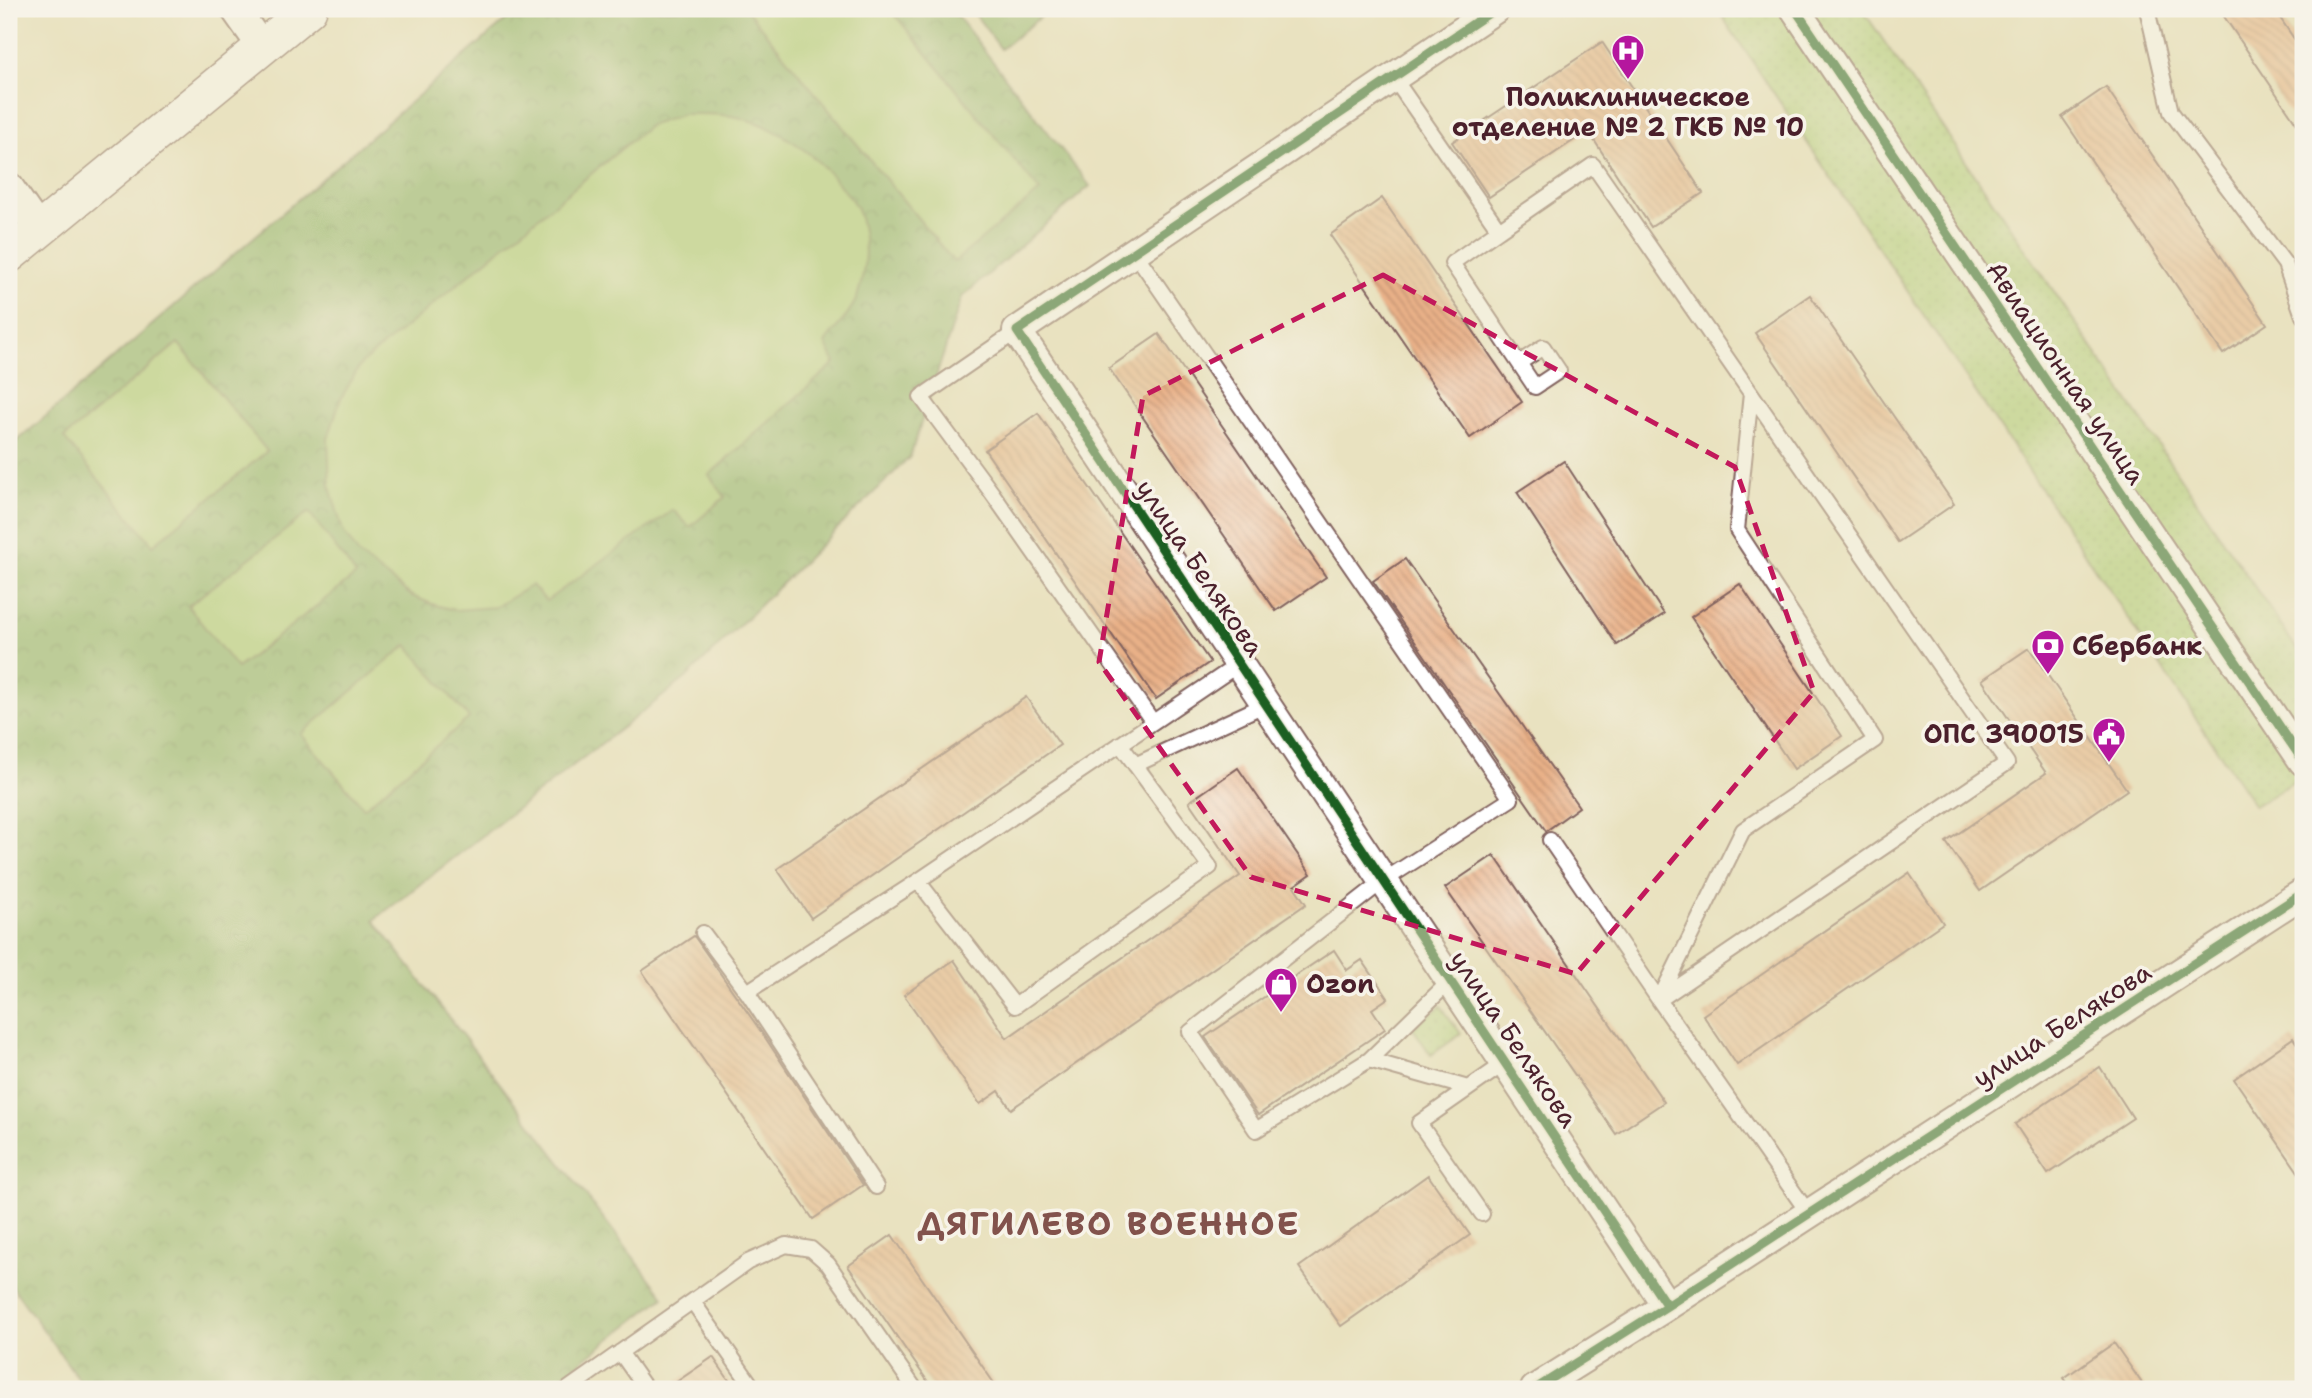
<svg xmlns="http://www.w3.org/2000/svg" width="2312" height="1398" font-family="'Shantell Sans',sans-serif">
<defs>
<pattern id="grass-dots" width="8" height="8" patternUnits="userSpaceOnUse" patternTransform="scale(1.75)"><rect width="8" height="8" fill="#abcf78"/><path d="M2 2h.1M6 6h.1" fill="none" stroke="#95b168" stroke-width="1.8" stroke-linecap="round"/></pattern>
<pattern id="forest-crowns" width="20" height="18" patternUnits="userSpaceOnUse" patternTransform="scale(1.75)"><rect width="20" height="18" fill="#88b268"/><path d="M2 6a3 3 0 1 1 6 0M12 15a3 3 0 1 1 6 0" fill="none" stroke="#719056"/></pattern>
<pattern id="building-back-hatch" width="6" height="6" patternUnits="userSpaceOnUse" patternTransform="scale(1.75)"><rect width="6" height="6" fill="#e9b188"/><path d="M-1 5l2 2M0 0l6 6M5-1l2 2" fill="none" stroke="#bf8f6f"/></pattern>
</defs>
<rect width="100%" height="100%" fill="#f7f3e8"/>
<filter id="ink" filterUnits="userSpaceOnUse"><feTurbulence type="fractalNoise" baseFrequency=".0143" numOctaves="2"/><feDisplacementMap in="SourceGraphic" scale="14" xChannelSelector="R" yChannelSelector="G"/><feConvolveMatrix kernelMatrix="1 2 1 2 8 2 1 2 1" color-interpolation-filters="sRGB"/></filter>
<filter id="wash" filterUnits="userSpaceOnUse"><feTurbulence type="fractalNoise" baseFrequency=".00686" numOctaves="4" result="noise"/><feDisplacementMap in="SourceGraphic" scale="28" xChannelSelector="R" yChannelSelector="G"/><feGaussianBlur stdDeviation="1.57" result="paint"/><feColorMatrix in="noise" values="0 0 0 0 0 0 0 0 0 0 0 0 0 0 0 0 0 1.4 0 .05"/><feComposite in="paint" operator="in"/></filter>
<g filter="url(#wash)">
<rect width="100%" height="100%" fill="#e9e2c0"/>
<!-- grass -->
<path fill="url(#grass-dots)" stroke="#7a7752" stroke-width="2" d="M1717 9H1862L2303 658V776L2255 806Z
M1441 1006 1461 1034 1431 1055 1412 1027Z"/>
<!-- forest -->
<path fill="url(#forest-crowns)" stroke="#69684a" stroke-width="2" d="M519 9H952L1090 186 962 297 910 457 686 678 374 920 664 1297 546 1389H76L82 1384 9 1282V448Z
M971 9H1050L1001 49Z"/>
<!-- pitch -->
<path fill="#abcf78" stroke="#7a7752" stroke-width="2" d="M746 9H890L1040 191 954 262Z
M683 114C701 114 719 113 737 117 778 126 817 155 842 188 847 194 854 202 857 209 867 236 867 266 858 294 854 309 835 329 825 343L835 363 709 475 725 497 690 527 673 510 546 601 532 585 495 607 455 610 435 605 412 596 359 555 343 531 330 487 328 439 340 400 361 364 649 126Z
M178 343 267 451 153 545 64 438Z
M309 512 356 575 237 668 188 606Z
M407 645 469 718 364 808 301 734Z"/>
<g id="blocks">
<!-- building -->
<path fill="url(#building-back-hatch)" d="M2219 9H2274L2303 52V133Z
M1602 42 1703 193 1651 227 1588 131 1489 197 1452 142Z
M2106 87 2267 324 2223 354 2062 117Z
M1382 198 1522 402 1470 438 1330 235Z
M1810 295 1954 504 1898 542 1755 333Z
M1159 334 1326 577 1276 611 1109 368Z
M1038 413 1210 662 1156 699 985 450Z
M1564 461 1664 614 1617 645 1517 492Z
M1405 559 1579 807 1546 831 1373 581Z
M1740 584 1842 736 1794 769 1691 617Z
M2029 648 2127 790 1980 891 1946 842 2046 773 1982 680Z
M1026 697 1060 745 811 918 777 869Z
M1238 768 1311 874 1294 886 1306 904 1011 1109 999 1091 980 1104 904 995 954 960 1007 1038 1240 876 1189 802Z
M1494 855 1664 1102 1616 1134 1445 888Z
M1909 873 1943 923 1737 1065 1703 1015Z
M694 936 762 1033 863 1185 813 1219 642 971Z
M1334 950 1347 970 1362 960 1388 998 1372 1009 1385 1029 1258 1115 1205 1037Z
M2293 1038 2303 1053V1179L2234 1079Z
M2100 1067 2133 1118 2048 1174 2015 1124Z
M1428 1175 1470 1235 1341 1326 1299 1267Z
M892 1235 998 1389H933L848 1266Z
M2114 1343 2146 1389H2072L2064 1378Z
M713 1357 735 1389H666Z"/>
</g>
</g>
<g filter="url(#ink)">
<use href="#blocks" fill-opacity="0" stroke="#82635f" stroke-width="2"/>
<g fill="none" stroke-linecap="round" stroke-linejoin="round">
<defs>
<path id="service" d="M2147 9 2171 112 2285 264 2303 316
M1393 77 1499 230 1593 165 2007 763 1659 1000 1809 1214
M1499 230 1452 263 1535 387 1559 371 1543 347 1519 363
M1135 253 1511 799 1383 881 1190 1032 1256 1130 1369 1060 1450 981
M1017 331 921 397 992 493 1153 722
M1135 765 1266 704
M1550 840 1659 1000 1743 830 1875 740 1737 530 1751 393
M918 881 1015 1006 1210 867 1120 744
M703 933 747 992 876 1187
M747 992 918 881 1239 664
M1369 1060 1468 1088
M1482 1214 1419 1123 1505 1063
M693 1302 754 1389
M620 1352 646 1389
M568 1389 748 1262 786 1245 811 1249 828 1264 915 1389"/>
<path id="minor" d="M235 9 262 47
M1495 9 1017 331 1667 1306
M1795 9 2303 761
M9 187 39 230
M1535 1389 1667 1306 2303 893"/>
<path id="tertiary" d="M9 255 309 9"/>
</defs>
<!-- service casing -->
<use href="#service" stroke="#82635f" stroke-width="18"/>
<!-- minor casing -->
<use href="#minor" stroke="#82635f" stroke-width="32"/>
<!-- tertiary casing -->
<use href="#tertiary" stroke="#82635f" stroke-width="38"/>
<!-- service -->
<use href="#service" stroke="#fff" stroke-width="14"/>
<!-- minor -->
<use href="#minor" stroke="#fff" stroke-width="28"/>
<!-- tertiary -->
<use href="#tertiary" stroke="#fff" stroke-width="35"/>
<defs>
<path id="cycleway" d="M1495 9 1017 331 1667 1306
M1795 9 2303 761
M1535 1389 1667 1306 2303 893"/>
</defs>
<!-- cycleway casing -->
<use href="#cycleway" stroke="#f7f3e8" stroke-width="13"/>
<!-- cycleway -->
<use href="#cycleway" stroke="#1b5e20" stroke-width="9"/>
</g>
</g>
<!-- marked area -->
<path d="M0 0H2312V1398H0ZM1383 275 1735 467 1814 692 1576 974 1251 877 1099 662 1143 396Z" fill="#e9e2c0" fill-opacity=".55" fill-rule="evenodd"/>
<path fill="none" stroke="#c2185b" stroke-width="5" stroke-dasharray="14 9" stroke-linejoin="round" d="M1383 275 1735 467 1814 692 1576 974 1251 877 1099 662 1143 396Z"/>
<!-- icons -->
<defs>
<symbol id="hospital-pin" viewBox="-11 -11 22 30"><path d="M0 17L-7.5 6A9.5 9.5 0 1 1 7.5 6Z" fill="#b5179e" stroke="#f7f3e8"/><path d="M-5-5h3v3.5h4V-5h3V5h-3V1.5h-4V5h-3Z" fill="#fff"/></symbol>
<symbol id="bank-pin" viewBox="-11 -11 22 30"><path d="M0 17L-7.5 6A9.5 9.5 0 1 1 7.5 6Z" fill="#b5179e" stroke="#f7f3e8"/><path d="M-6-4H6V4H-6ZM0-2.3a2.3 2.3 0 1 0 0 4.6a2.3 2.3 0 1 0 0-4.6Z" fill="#fff"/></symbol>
<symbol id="civic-pin" viewBox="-11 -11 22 30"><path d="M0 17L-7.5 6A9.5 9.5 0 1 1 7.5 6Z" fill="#b5179e" stroke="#f7f3e8"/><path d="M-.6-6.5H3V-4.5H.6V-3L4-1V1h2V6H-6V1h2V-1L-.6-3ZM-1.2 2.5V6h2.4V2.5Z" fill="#fff"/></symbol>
<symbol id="shop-pin" viewBox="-11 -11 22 30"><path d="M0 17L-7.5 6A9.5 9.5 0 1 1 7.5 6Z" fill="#b5179e" stroke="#f7f3e8"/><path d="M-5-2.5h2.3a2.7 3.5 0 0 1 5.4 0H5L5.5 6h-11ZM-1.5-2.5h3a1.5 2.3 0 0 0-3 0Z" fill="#fff"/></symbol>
</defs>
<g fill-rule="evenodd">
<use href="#hospital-pin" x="1609" y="32" width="38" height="52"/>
<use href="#bank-pin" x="2029" y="627" width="38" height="52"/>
<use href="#civic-pin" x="2090" y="715" width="38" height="52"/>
<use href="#shop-pin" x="1262" y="965" width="38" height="52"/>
</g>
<g text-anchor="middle" stroke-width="7" stroke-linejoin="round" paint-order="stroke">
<!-- poi labels -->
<g font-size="26" font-weight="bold" fill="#4a1f2b" stroke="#f7f3e8" text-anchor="start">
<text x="1628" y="106" text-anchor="middle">Поликлиническое<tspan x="1628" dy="30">отделение № 2 ГКБ № 10</tspan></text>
<text x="2072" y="655">Сбербанк</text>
<text x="2084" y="743" text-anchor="end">ОПС 390015</text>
<text x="1306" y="993">Ozon</text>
</g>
<!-- street labels -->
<g font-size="26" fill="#4a1f2b" stroke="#f7f3e8">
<text transform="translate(2066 373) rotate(56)" y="9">Авиационная улица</text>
<text transform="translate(1200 568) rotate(56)" y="9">улица Белякова</text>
<text transform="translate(2062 1025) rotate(-33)" y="9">улица Белякова</text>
<text transform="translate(1514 1039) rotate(56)" y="9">улица Белякова</text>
</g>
<!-- district labels -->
<g font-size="33" font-weight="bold" letter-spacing="2" fill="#82524c" stroke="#f7f3e8">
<text x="1109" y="1235">ДЯГИЛЕВО ВОЕННОЕ</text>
</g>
</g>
<!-- margin -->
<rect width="2312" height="1398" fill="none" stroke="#f7f3e8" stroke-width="35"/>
</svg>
